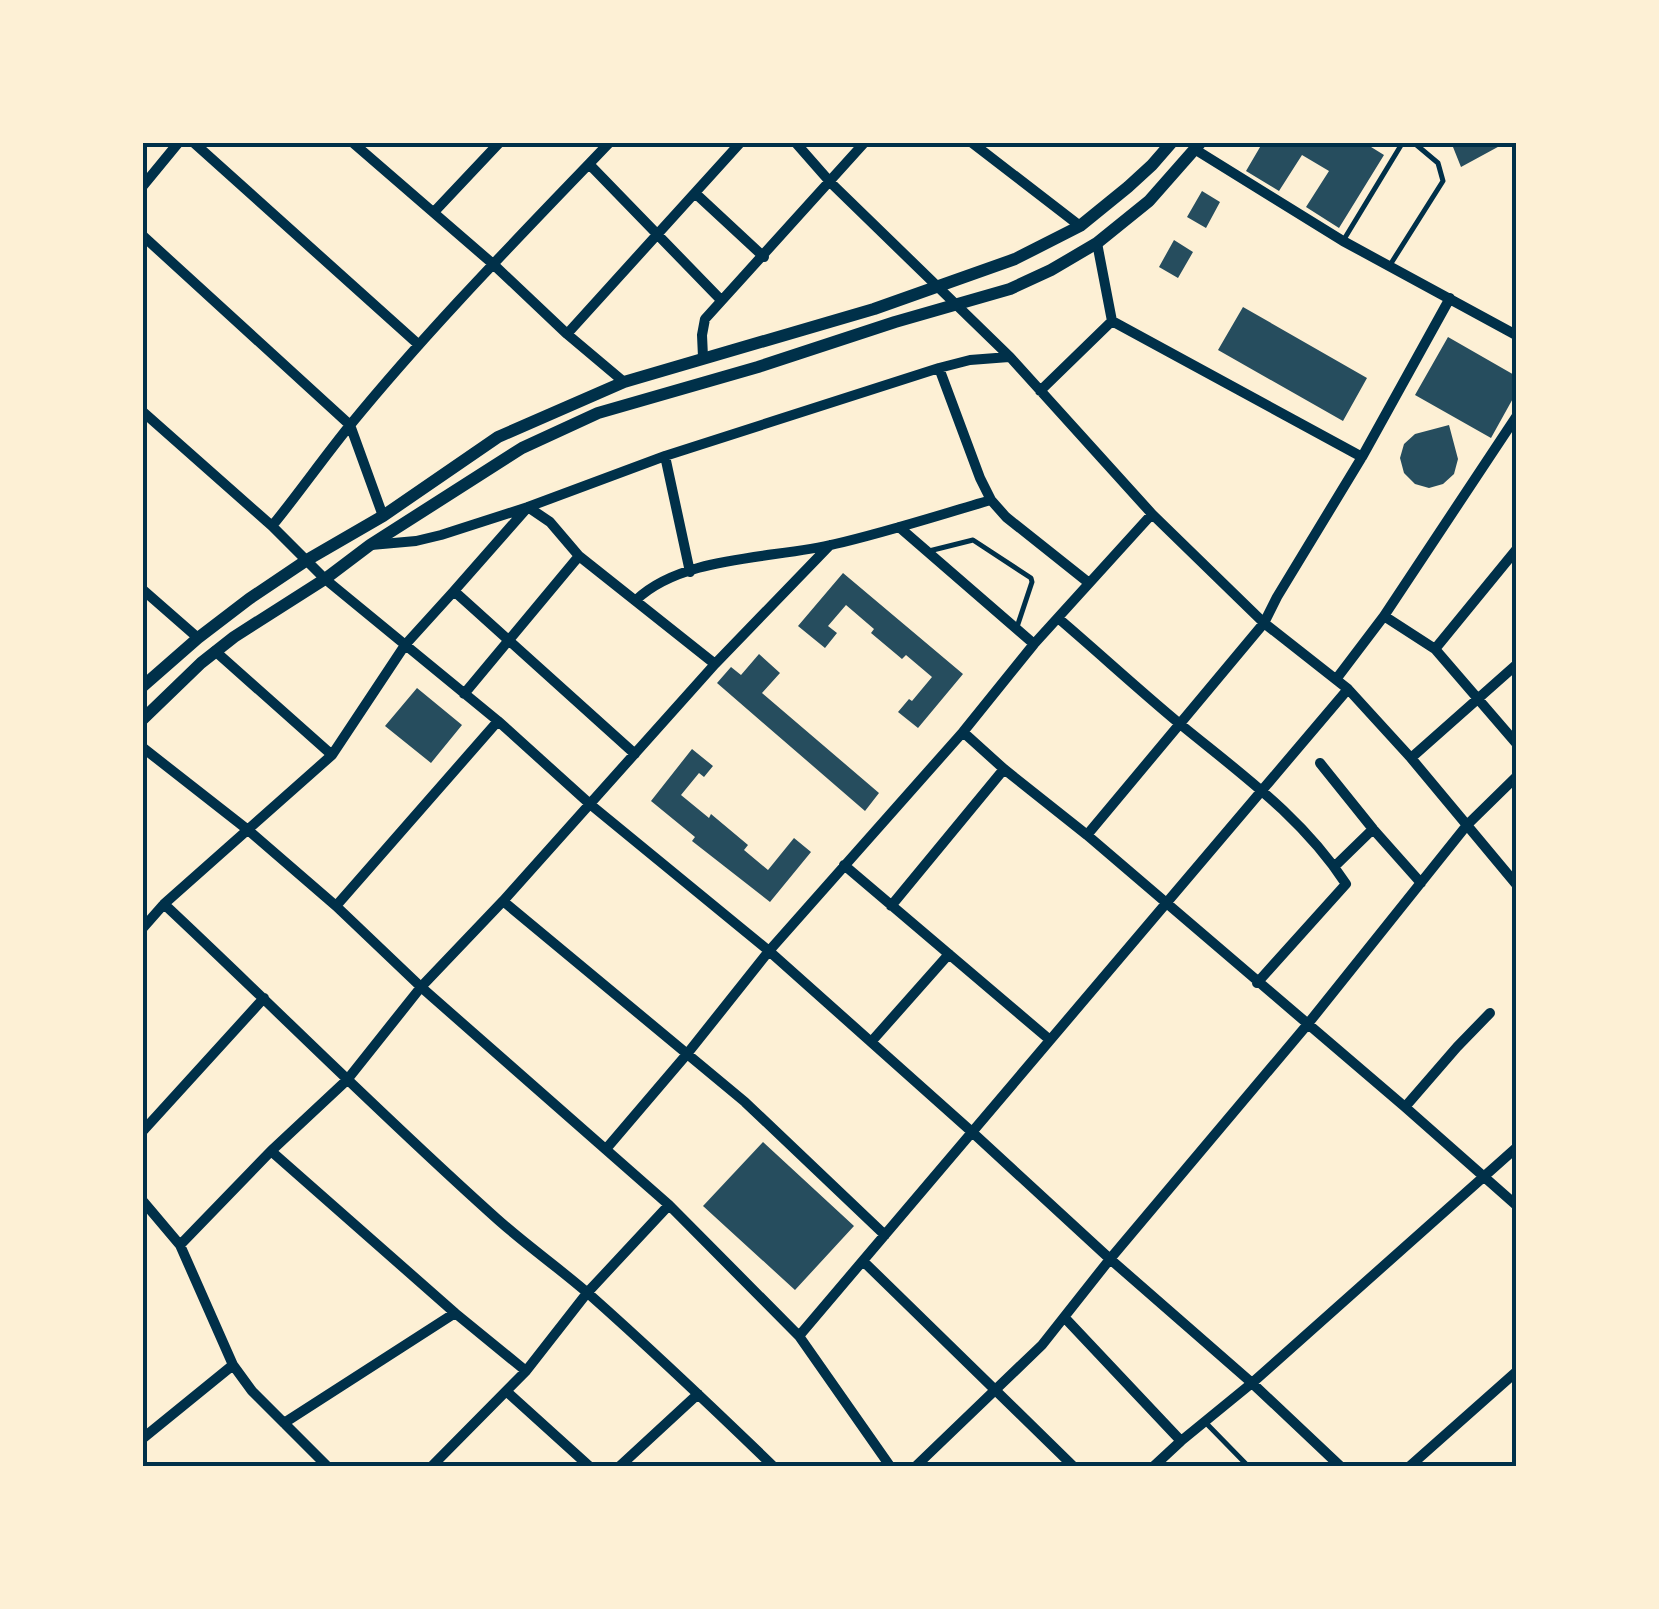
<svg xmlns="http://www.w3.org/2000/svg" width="1659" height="1609" font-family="Manrope,sans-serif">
<rect width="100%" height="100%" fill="#fdf0d5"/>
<!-- building -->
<path fill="#264d5e" d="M1263 142H1363L1384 155 1339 228 1306 207 1329 171 1302 155 1279 191 1246 171Z
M1451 142H1507L1461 167Z
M1202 191 1220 202 1206 228 1187 217Z
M1174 240 1193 252 1178 278 1159 267Z
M1243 307 1367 378 1343 421 1218 350Z
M1448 337 1516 376V393L1491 438 1415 395Z
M1449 425 1458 459 1454 474 1443 484 1429 488 1415 484 1404 473 1400 458 1404 444 1415 434Z
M843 573 963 674 918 728 898 712 909 699 912 701 932 677 906 655 902 659 871 633 874 629 846 605 828 626 837 633 825 648 798 626Z
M759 654 780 673 762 693 879 793 865 811 717 683 731 667 741 675Z
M417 688 462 725 431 763 385 726Z
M692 749 713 766 704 777 699 773 681 795 709 818 711 814 748 845 744 850 768 870 794 838 811 852 770 902 692 841 695 837 651 801Z
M763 1142 854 1226 795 1290 703 1206Z"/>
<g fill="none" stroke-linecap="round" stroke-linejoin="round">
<!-- service -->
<path stroke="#003049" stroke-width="5" d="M1343 241 1403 142
M1390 265 1443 181 1438 163 1413 142
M929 551 973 540 1031 578 1032 582 1017 627
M1205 1422 1248 1466"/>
<!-- minor -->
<path stroke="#003049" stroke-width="10" d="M193 142 419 345
M352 142 493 264 567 334 624 382
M795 142 831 183 1010 357 1152 514 1264 623 1348 689 1411 758 1516 884
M971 142 1080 226
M1196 150 1343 241 1516 335
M589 164 721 300
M142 187 179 142
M695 193 764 257
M434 212 500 142
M142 235 350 425 383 516
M1097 243 1112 321
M1112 321 1362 457
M567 334 741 142
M703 357 702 335 705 319 865 142
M939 368 980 478 991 500 1006 517 1089 583
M1040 391 1112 321
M142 411 272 526 325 579 498 721 591 805 769 951 972 1132 1110 1259 1252 1383 1340 1466
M665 456 690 572
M272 526C299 493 324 457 351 424 432 325 522 234 610 142
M899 527 1034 644
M371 545 416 541 441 535 528 507 665 456 939 368 970 360 1009 357
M142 589 198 638
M454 591 528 507 550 522 579 556 715 664
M636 600C683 555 774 559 835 544 887 532 939 515 991 500
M1384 616 1435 649 1516 743
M1058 618C1099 653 1139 690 1180 724 1241 774 1302 817 1346 884L1257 983
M1435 649 1516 550
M215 651 332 755
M1337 678 1384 616 1516 417
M464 694 579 556
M963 732 1004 769 1087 835 1405 1107 1516 1205
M142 747 248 830 336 906 421 987 669 1205 799 1336 890 1466
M1411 758 1516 665
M1320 763 1373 829
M1087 835 1264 623 1277 597 1362 457 1450 298
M844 865 1050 1040
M1334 867 1373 829 1421 883
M503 901 745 1102 885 1235
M164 904C275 1008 382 1116 496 1218 526 1245 559 1268 590 1295 652 1350 713 1408 773 1466
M336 906 498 721
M891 906 1004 769
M142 929 164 904 332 755 405 645 454 591 635 754
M871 1042 949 954
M1405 1107 1457 1047 1490 1013
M142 1132 264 998
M606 1149 687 1054 769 951 963 732 1034 644 1152 514
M271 1151 455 1313 526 1371
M142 1200 180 1245 233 1365 252 1391 327 1466
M180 1245 271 1151 347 1080 421 987 503 901 715 664 830 545
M863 1261 1073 1466
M1065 1318 1181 1441
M799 1336 1348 689
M506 1391 589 1466
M284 1423 455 1313
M142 1439 233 1365
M432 1466 526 1371 587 1293 669 1205
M620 1466 698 1394
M916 1466 1042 1345 1110 1259 1307 1025 1467 825 1516 777
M1154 1466 1181 1441 1252 1383 1516 1148
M1410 1466 1516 1372"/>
<!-- tertiary -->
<path stroke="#003049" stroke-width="12" d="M142 687 198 638 249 599 307 560 383 516 498 437 624 382 874 309 1015 259 1080 226 1128 187 1152 165 1172 142
M142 720 201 663 234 637 325 579 370 545 522 448 598 413 758 367 895 322 1010 289 1051 270 1097 243 1149 201 1201 142"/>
</g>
<!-- border -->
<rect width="1659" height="1609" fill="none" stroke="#fdf0d5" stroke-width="290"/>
<rect x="145" y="145" width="1369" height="1319" fill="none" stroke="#003049" stroke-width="4"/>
</svg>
